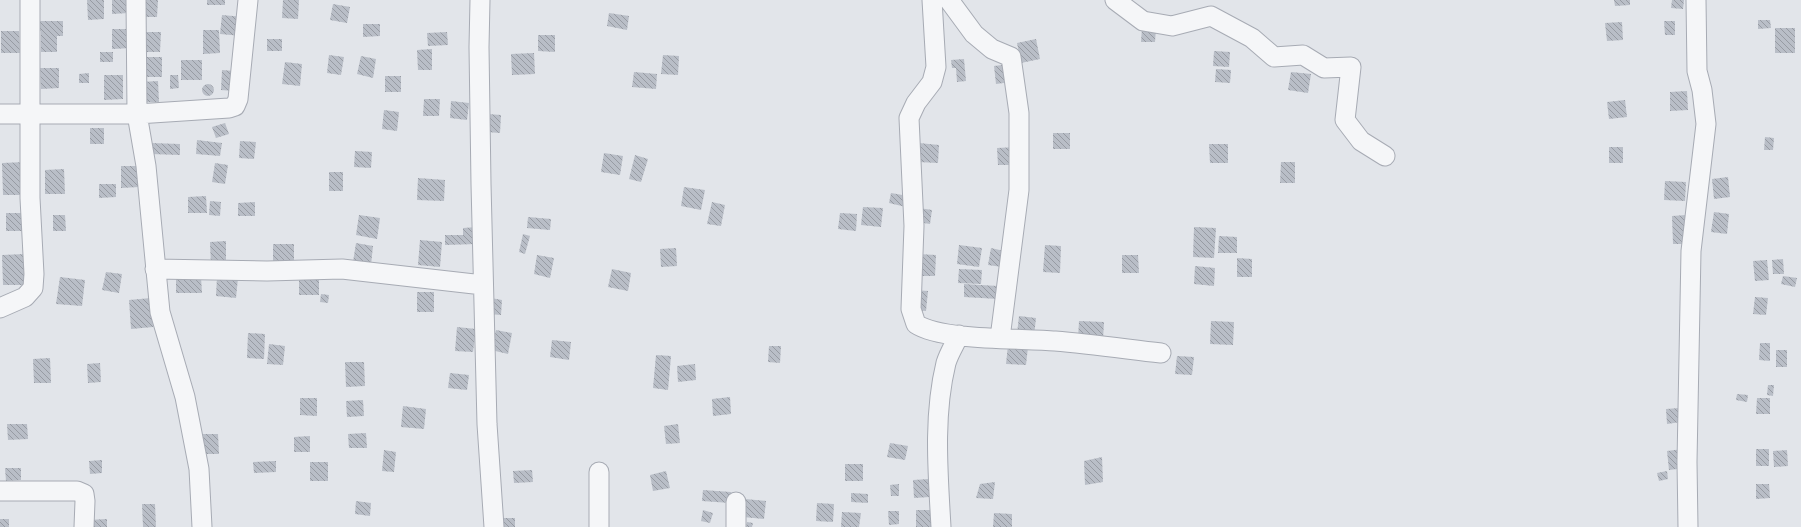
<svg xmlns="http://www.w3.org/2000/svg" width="1801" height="527" font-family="'Fira Sans',sans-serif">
<defs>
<pattern id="building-back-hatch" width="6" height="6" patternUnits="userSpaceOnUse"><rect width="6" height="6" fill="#b9bec7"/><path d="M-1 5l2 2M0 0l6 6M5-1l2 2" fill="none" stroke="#979ba3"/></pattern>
</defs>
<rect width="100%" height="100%" fill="#e2e5ea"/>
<!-- building -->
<path fill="url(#building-back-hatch)" d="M87 0H104V19L88 20Z
M112 0H128L129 13 112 14Z
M144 0H158L157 17H144Z
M207 0H225V5H207Z
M283 0H299L298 19 282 18Z
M1614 0H1630V5L1615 6Z
M1672 0H1684L1683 9 1671 8Z
M333 4 350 7 347 23 330 20Z
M609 13 629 16 627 30 607 26Z
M222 15 244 17 242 36 220 34Z
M1758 20H1770L1771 28 1758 29Z
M37 21H63V36H57V52H41V31H37Z
M1664 21H1675V35H1665Z
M1622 22 1623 40 1607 41 1605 23Z
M363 24H380V36L363 37Z
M1142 27 1156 28 1155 42H1141Z
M1775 28H1795V53H1775Z
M112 29H132V48L112 49Z
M203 30H219L220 53 203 54Z
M1 31H19L20 53H1Z
M141 32H161L160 52H141Z
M447 32 448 45 428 46 427 33Z
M538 35H555V52L538 51Z
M267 39H282V51H267Z
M1036 39 1040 59 1021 63 1017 43Z
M432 49V70H418L417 50Z
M1214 51 1230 52 1229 67 1213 66Z
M100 52H113V62H100Z
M534 53 535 74 512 75 511 54Z
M329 55 344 57 341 75 327 73Z
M663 55 679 56 678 75 661 74Z
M361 56 376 59 373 78 357 74Z
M143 57H162V77H143Z
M964 59 966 81 957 82 956 68H952L951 60Z
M181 60H202V80H181Z
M285 62 302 64 300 86 282 84Z
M1010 64 1011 82 996 84 994 66Z
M40 68H59V88L41 89Z
M1216 69 1231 70 1230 83 1215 82Z
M222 70 234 71 233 91 221 90Z
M634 72 657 74 656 89 632 87Z
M1291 72 1311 74 1308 93 1288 90Z
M89 73V83H79V74Z
M104 75H123V99L104 100Z
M170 75H178L179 88 170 89Z
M385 76H401V92H385Z
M158 81 159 102H141V82Z
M202 90a6 6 0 1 1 12 0a6 6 0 1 1-12 0Z
M1687 91 1688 110 1670 111V92Z
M424 99H440L439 116H423Z
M1625 100 1627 117 1609 119 1607 102Z
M451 101 469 103 467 120 450 118Z
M384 110 399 112 397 131 382 129Z
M488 114 501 115 500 133 487 132Z
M225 123 229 134 216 138 212 127Z
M90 128H104V144H90Z
M1053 133H1070V149H1053Z
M1765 137 1774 138 1773 150H1764Z
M197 140 222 143 220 156 196 154Z
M240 141 256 142 254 159 239 158Z
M151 143 180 144V155L150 154Z
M919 143 939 145 938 163 918 162Z
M1209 144H1228V163H1210Z
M1017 147V165H998L997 148Z
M1609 147H1623V163H1609Z
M355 151 372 152 371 168 354 167Z
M604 153 623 156 620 175 601 172Z
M635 155 648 159 641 182 629 179Z
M25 162V195H3L2 163Z
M1281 162H1295V183H1280Z
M215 163 228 165 225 184 212 182Z
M121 166H139V187L121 188Z
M64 169 65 194H45V170Z
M329 172H343V191H329Z
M1728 177 1730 197 1714 199 1712 179Z
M418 178 445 180 444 201 417 200Z
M1665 181 1686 182 1685 201 1664 200Z
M99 184H116V197L99 198Z
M684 187 705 190 701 210 681 206Z
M891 193 908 196 906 207 889 203Z
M206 196 207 213H188V197Z
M210 201 221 202 220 216 209 215Z
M255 202V216H238V203Z
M712 202 725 205 721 226 707 224Z
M863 207 883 208 881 227 861 225Z
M919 208 932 210 930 224 917 222Z
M1714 212 1729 214 1727 234 1711 232Z
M6 213H24V231H6Z
M840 213 857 214 856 231 838 229Z
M53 215H65L66 231H53Z
M359 215 380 218 377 239 356 235Z
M1686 215V244H1673L1672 216Z
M528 217 551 219 550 230 527 228Z
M477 227V244L445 245V235H463V228Z
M1194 227 1216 228 1214 258 1193 257Z
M523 234 530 236 525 254 519 252Z
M1219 236 1237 237V253H1218Z
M420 240 442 242 440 267 418 265Z
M226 241V267H211L210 242Z
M356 243 373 246 371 265 353 262Z
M273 244H294V265H273Z
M959 245 982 248 979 267 957 264Z
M1045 245 1061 246 1060 273 1043 272Z
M676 248 677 266 661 267 660 249Z
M991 248 1004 251 1002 267 988 265Z
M25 254 26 285H3L2 255Z
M918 254 936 255 935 276H917Z
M537 255 554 258 550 278 534 274Z
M1122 255H1138L1139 273H1122Z
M1237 258 1252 259V277H1237Z
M1783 259 1784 274H1773L1772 260Z
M1767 260 1769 280 1755 281 1753 261Z
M1195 266 1215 268 1214 286 1194 284Z
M612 269 631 273 628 291 608 287Z
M959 269 982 270 981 284 958 283Z
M106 272 122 274 119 293 102 290Z
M299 274H319V295H299Z
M1783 276 1797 278 1795 287 1781 284Z
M60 277 85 280 82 306 56 304Z
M201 277 202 293H176V278Z
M217 277 238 278 236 298 216 296Z
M964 284 998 286V299L964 297Z
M914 290 928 291 926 311 913 310Z
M417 292H434V312H417Z
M321 294 329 295 328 303 320 302Z
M1755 297 1768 298 1766 315 1753 314Z
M151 298 153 327 131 329 129 300Z
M491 298 502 300 501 315 489 314Z
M1019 316 1036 318 1034 336 1017 334Z
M1079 321 1104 322 1103 340 1078 339Z
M1211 321 1234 322 1233 345 1210 344Z
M457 327 476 329 473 352 455 351Z
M496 330 512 333 508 354 491 350Z
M248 333 265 334 264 359 247 358Z
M552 340 571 342 569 360 550 357Z
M1760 343H1770V361L1759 360Z
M269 344 285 346 283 365 267 364Z
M1008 345 1028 347 1026 365 1006 364Z
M769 346H781L780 363 768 362Z
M1776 350H1787V367H1776Z
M656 355 671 356 668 390 653 388Z
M1177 356 1194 357 1192 375 1175 374Z
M50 358 51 383H34L33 359Z
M345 362H364L365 386 346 387Z
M100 363 101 382 88 383 87 364Z
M695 364 696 380 678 382 677 366Z
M450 373 469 375 467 390 448 388Z
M1768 385H1774L1773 396 1767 395Z
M1737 394 1748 395 1747 402 1736 400Z
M730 397 731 414 713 416 712 399Z
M300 398H317V416L300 415Z
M1757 398H1770V414H1756Z
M363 400 364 416 347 417 346 401Z
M403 406 426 409 424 429 401 427Z
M1679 408 1681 422 1667 424 1666 409Z
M7 424H27L28 439 8 440Z
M678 424 680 443 666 444 664 426Z
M366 433 367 448H349L348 434Z
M203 434H218L219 454H204Z
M310 436V452H294V437Z
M890 443 908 446 905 460 887 457Z
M1683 449 1685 468 1669 470 1667 451Z
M1756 449H1769V466H1756Z
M384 450 396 452 394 472 382 471Z
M1787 450 1788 466 1774 467 1773 451Z
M1102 457 1103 482 1085 485 1084 461Z
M102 460V473L90 474 89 461Z
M276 461V472L254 473 253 462Z
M310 462H328V481H310Z
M845 464H863V481H845Z
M5 468H21V480L6 481Z
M532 470 533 482 514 483 513 471Z
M666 471 670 488 653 491 650 475Z
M1667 471 1668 479 1659 481 1657 473Z
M929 479 930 497 914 498 913 480Z
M995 482 993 499 976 498 980 484Z
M899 484V496H891L890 485Z
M1756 484H1769L1770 498 1756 499Z
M703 490 731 492 730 503 702 501Z
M851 493 868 494V503L851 502Z
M745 499 766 501 764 519 743 517Z
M356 501 371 503 370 516 355 514Z
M817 503 834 504 833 522 816 521Z
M142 504H155L156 527H143Z
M703 510 713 513 710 523 701 521Z
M916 510H931V527H916Z
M888 511H899V524L889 525Z
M842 512 861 513 859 527H841Z
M994 513 1012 514V527H993Z
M500 518H515V527H500Z
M0 519H9V527H0Z
M107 519V527H88V520Z
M747 522 753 523 752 527H746Z"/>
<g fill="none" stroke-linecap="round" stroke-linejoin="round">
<defs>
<path id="minor" d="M136 0 137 114 146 166 160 312 185 397 199 469 202 527
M480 0 479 47 481 184 487 424 494 527
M932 0 936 67 932 82 916 103 909 118 914 226 911 309 916 324C942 341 1021 338 1055 341 1090 344 1126 349 1161 353
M949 0 974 34 992 49 1011 57 1019 113V190L1000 338
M1115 0 1143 21 1172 26 1211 16 1252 38 1274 57 1303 55 1324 68 1351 67 1345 120 1361 141 1385 156
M0 114H137L229 108 235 106 238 99 248 0
M155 269 267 271 342 269 483 285
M0 308 25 297 33 288 34 274 30 198V0
M599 472V527
M0 491H77L84 494 85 501 84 527
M736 527V502
M941 527C938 473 933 416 946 363 949 353 955 344 959 335
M1688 527 1687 462 1691 251 1706 124 1702 90 1697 71 1696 0"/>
</defs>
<!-- minor casing -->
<use href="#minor" stroke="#a7abb4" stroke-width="21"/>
<!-- minor -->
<use href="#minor" stroke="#f5f6f8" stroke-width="19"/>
</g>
</svg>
